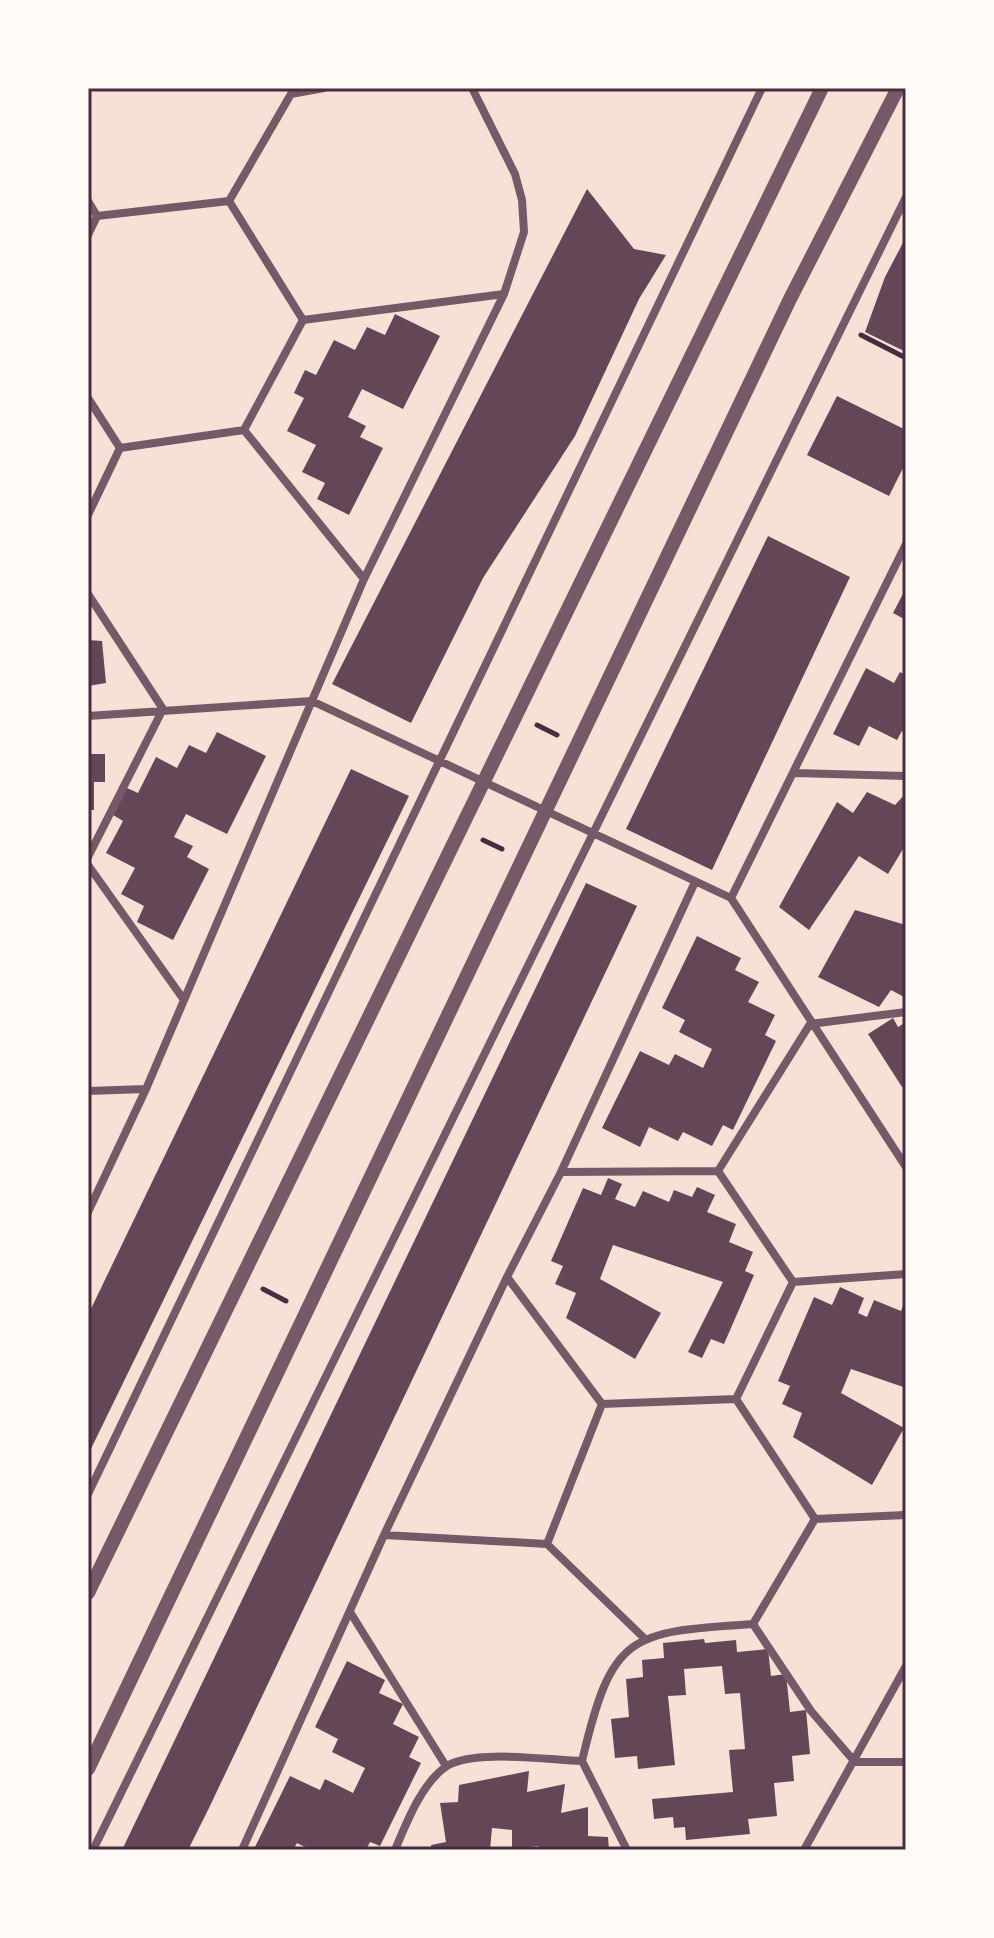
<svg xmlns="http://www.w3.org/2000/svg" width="994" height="1938" font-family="Lato,sans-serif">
<rect width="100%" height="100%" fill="#f7e1d7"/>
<!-- building -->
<path fill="#644757" d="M587 189 634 249 666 255 639 299 575 436 483 578 411 723 332 684Z
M906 237V352L865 332 885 277Z
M395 314 440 336 403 409 362 389 348 417 366 426 360 437 383 448 349 515 317 499 325 483 302 472 316 445 287 431 304 398 294 393 305 370 316 375 334 340 355 350 367 327 385 335Z
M837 396 906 430V462L889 496 807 455Z
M768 536 850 577 712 870 626 829Z
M906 588V620L893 613Z
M88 640 102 641 106 683 88 686Z
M866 668 894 683 900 672 906 675V733L902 731 897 740 869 726 859 746 833 734Z
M217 732 266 756 227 834 186 814 174 837 193 846 187 857 209 869 173 940 137 922 144 906 121 894 135 868 106 853 123 821 113 815 127 788 138 793 156 757 177 768 189 745 206 753Z
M88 754H105V782H94V810H88Z
M351 769 409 796 88 1455V1315Z
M867 792 895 805 906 793V851L903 849 888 874 859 856 809 930 779 907 837 802 853 813Z
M586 883 637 906 209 1808 188 1850H122Z
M855 910 906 925V998L891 990 879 1007 818 977Z
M697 936 741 958 735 970 759 982 748 1002 775 1015 765 1035 776 1041 733 1130 723 1125 712 1146 683 1132 678 1141 649 1127 640 1147 602 1128 640 1051 669 1065 675 1054 703 1068 712 1049 679 1032 685 1020 662 1008Z
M893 1018 898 1027 906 1022V1085L902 1087 868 1034Z
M608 1178 622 1184 615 1199 635 1207 643 1191 669 1202 674 1190 692 1197 697 1187 715 1195 707 1212 736 1224 729 1242 753 1252 745 1271 754 1275 724 1344 711 1339 702 1358 688 1352 723 1282 613 1245 600 1279 661 1313 635 1359 566 1318 576 1293 555 1284 563 1266 551 1261 583 1188 601 1195Z
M840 1287 864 1298 858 1313 867 1317 874 1300 901 1311 906 1298V1388L851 1369 841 1393 904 1428 872 1485 793 1437 802 1413 782 1404 790 1386 778 1381 814 1297 832 1305Z
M704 1639 705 1643 736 1640 737 1652 768 1649 771 1676 786 1674 790 1712 806 1710 810 1754 792 1756 794 1781 774 1783 777 1816 748 1819 750 1834 686 1840 685 1827 674 1828 673 1817 654 1819 652 1799 733 1792 729 1750 745 1749 740 1693 725 1694 722 1666 684 1669 686 1695 668 1696 675 1765 638 1769 637 1756 615 1758 611 1719 629 1717 626 1679 643 1677 642 1660 664 1658 663 1643Z
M347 1661 385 1680 379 1693 403 1704 393 1724 419 1737 409 1757 421 1763 380 1846 370 1842 366 1850H311L297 1843 293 1850H260L255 1847 290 1776 320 1790 325 1779 353 1793 365 1768 332 1752 338 1739 315 1727Z
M529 1771 527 1792 565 1784 561 1813 588 1807V1836L608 1837 609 1850H539V1846L512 1849V1830L492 1828 490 1850H432L431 1845 446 1842 440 1803 458 1802 459 1785Z"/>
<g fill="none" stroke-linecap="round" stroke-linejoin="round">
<!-- path -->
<path stroke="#4a2c40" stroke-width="5" d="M861 335 906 358
M537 725 557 735
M483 840 502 849
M263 1289 286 1301"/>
<!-- minor -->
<path stroke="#755966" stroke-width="8" d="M88 201 97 216
M229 201 291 94 324 88
M229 201 303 320
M88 235 97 216 229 201
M88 398 120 448
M244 430 303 320 504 294
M244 430 364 579
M88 515 120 448 244 430
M88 594 163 709 88 857
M88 716 312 701 731 898 906 1167
M794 773 906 776
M88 865 184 1000
M731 898 906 544
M88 1091 146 1089
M718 1171 793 1282
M561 1172 718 1171 810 1024 906 1012
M88 1212 146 1089 364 579 504 294 524 232 522 200 515 174 472 88
M507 1277 602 1404
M793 1282 906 1274
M736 1399 815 1519
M736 1399 793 1282
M602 1404 736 1399
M88 1494 762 88
M815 1519 906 1515
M384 1535 547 1544 644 1638
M547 1544 602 1404
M350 1612 446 1766
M753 1624 811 1711 855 1762H906
M753 1624 815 1519
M93 1850 906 197
M242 1850 384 1535 507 1277 561 1172 695 882
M395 1850C406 1824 422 1782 447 1766 473 1749 549 1760 582 1761
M627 1850 582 1761C612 1634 628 1632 753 1624
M804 1850 906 1666"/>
<!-- tertiary -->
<path stroke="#755966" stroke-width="14" d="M88 1593 822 88
M88 1769 790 299 898 88"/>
</g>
<!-- border -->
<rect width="994" height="1938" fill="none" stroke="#fffaf5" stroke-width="180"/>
<rect x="90" y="90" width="814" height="1758" fill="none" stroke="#4a2c40" stroke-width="3"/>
</svg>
